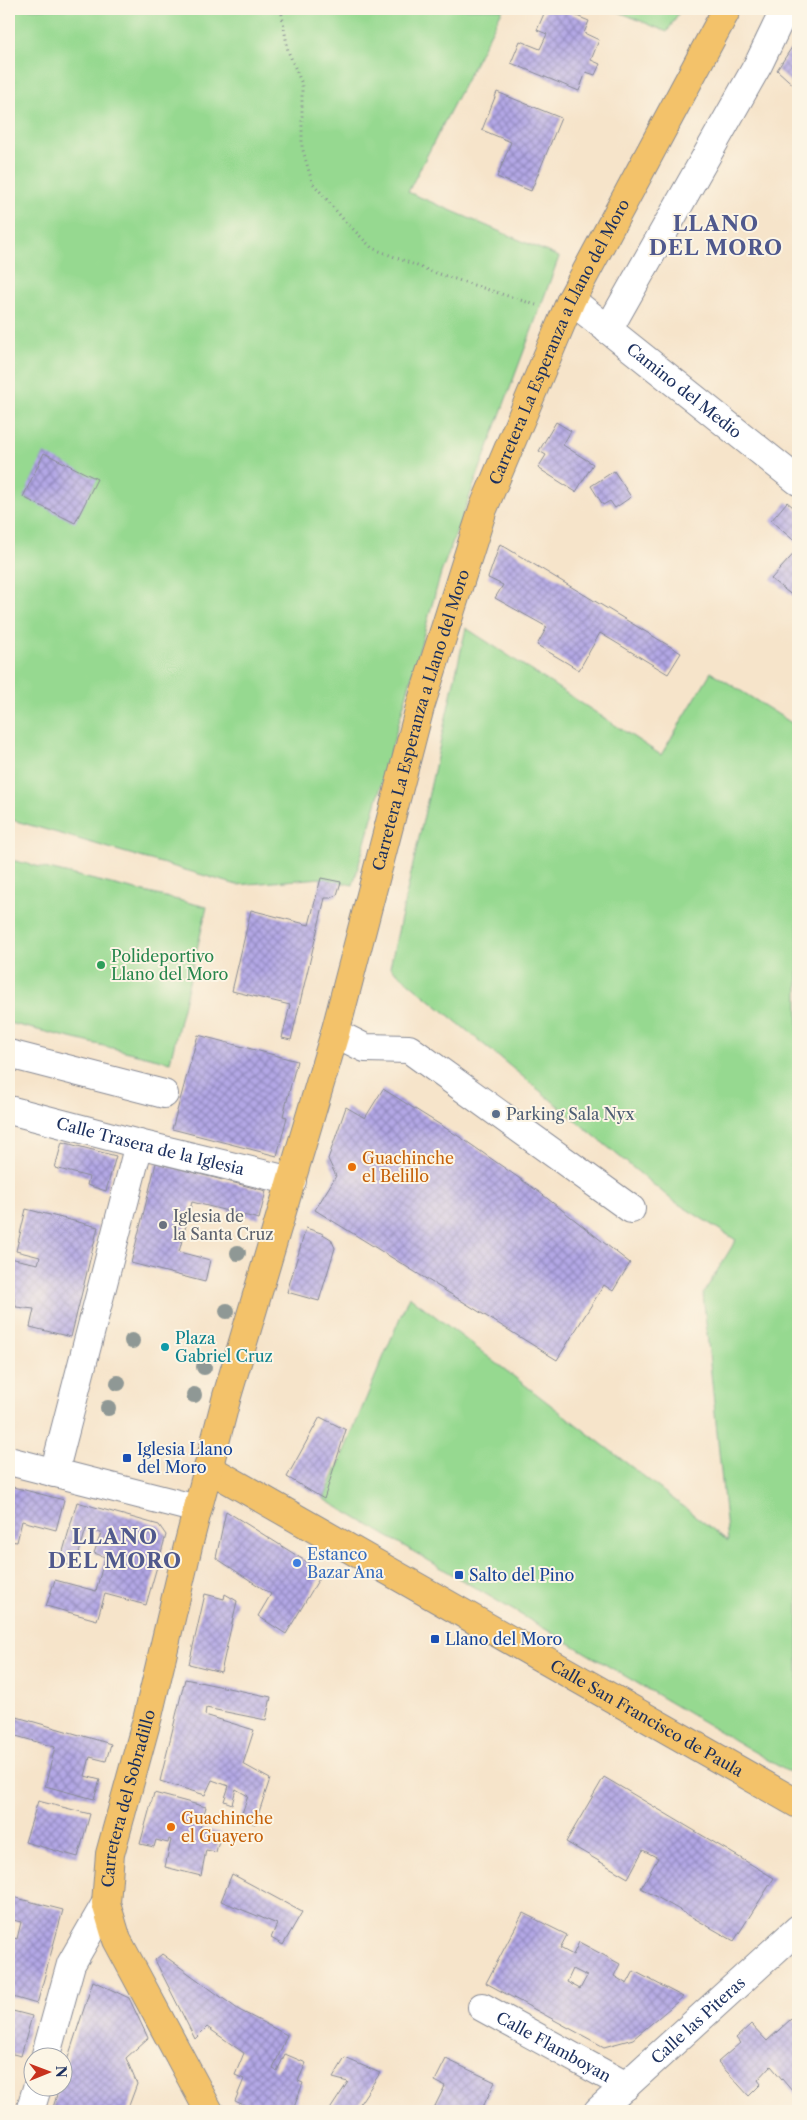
<svg xmlns="http://www.w3.org/2000/svg" width="807" height="2120" font-family="'Libre Caslon Text',serif">
<defs>
<pattern id="building-cross-hatch" width="8" height="8" patternUnits="userSpaceOnUse" patternTransform="scale(1.25)"><rect width="8" height="8" fill="#b3a7e5"/><path d="M0 0l8 8M0 8l8-8" fill="none" stroke="#9188bd"/></pattern>
</defs>
<rect width="100%" height="100%" fill="#fcf5e5"/>
<filter id="ink" filterUnits="userSpaceOnUse"><feTurbulence type="fractalNoise" baseFrequency=".02" numOctaves="2"/><feDisplacementMap in="SourceGraphic" scale="10" xChannelSelector="R" yChannelSelector="G"/><feConvolveMatrix kernelMatrix="1 2 1 2 8 2 1 2 1" color-interpolation-filters="sRGB"/></filter>
<filter id="wash" filterUnits="userSpaceOnUse"><feTurbulence type="fractalNoise" baseFrequency=".0096" numOctaves="4" result="noise"/><feDisplacementMap in="SourceGraphic" scale="20" xChannelSelector="R" yChannelSelector="G"/><feGaussianBlur stdDeviation="1.12" result="paint"/><feColorMatrix in="noise" values="0 0 0 0 0 0 0 0 0 0 0 0 0 0 0 0 0 1.4 0 .05"/><feComposite in="paint" operator="in"/></filter>
<g filter="url(#wash)">
<rect width="100%" height="100%" fill="#f6e4ca"/>
<!-- grass -->
<path fill="#96d990" stroke="#588477" d="M9 9H503L408 192 559 257 441 573 353 885 321 878 237 885 9 819Z
M612 9H681L667 32Z
M466 628 661 755 711 672 798 727V1775L785 1770 324 1499 409 1296 728 1541 703 1294 736 1240 672 1200 390 967Z
M11 860 207 907 170 1062 9 1023V870Z"/>
<g id="blocks">
<!-- building -->
<path fill="url(#building-cross-hatch)" fill-rule="evenodd" d="M546 9H559L589 21 584 33 599 40 591 60 600 64 595 75 586 72 579 91 511 63 520 41 540 49 547 34 537 30Z
M798 18V36L791 32Z
M798 38V89L777 70Z
M497 92 561 118 531 191 497 177 511 142 482 130Z
M556 422 571 431 563 445 593 464 576 492 538 468 546 455 539 451Z
M44 453 97 479 75 523 23 497Z
M614 471 631 497 615 508 610 501 603 505 591 486Z
M787 502 798 511V544L771 521Z
M500 544 681 653 668 674 600 633 579 670 537 645 547 627 495 598 503 585 488 578Z
M798 549V600L771 579Z
M321 878 341 882 337 895 331 898H325L291 1040 282 1038 290 1005 232 991 251 910 309 925Z
M198 1035 297 1061 283 1116 287 1117 277 1156 172 1129Z
M383 1089 463 1139 539 1192 630 1263 613 1291 604 1285 557 1360 315 1210 336 1176 328 1159 346 1107 365 1118Z
M62 1142 116 1156 106 1191 87 1185 89 1177 55 1168Z
M156 1163 266 1191 259 1219 192 1202 179 1252 210 1260 205 1282 131 1263Z
M26 1209 98 1227 71 1337 30 1327 34 1309 16 1307 11 1285 12 1281 9 1280V1258L38 1264 40 1257 16 1251Z
M306 1228 321 1233 331 1239 335 1248 319 1301 287 1292Z
M320 1417 346 1430 324 1499 287 1477Z
M9 1486 64 1500 56 1530 22 1521 17 1542 9 1541Z
M77 1502 159 1525 166 1535 146 1605 105 1594 97 1620 46 1606 55 1580 96 1591 105 1557 94 1553 101 1533 86 1529 75 1567 60 1562Z
M226 1511 323 1572 286 1634 258 1616 271 1594 216 1558Z
M205 1594 224 1599 225 1594 237 1601 221 1672 189 1664Z
M185 1679 271 1697 266 1720 206 1708 205 1715 254 1730 243 1764 270 1779 255 1824 240 1819 248 1796 236 1789 232 1804 224 1801 229 1786 212 1780 205 1795 160 1781Z
M10 1715 111 1744 106 1761 90 1757 85 1776 100 1780 94 1799 45 1786 55 1747 9 1734Z
M604 1777 774 1878 734 1941 641 1888 658 1858 643 1850 628 1878 566 1842Z
M154 1793 206 1807 200 1828 221 1833 216 1852 206 1850 201 1876 165 1867 171 1840 169 1839 168 1843 156 1840 154 1847 140 1844Z
M38 1801 90 1814 78 1857 25 1842Z
M232 1874 302 1912 283 1945 271 1938 277 1924 221 1901Z
M9 1896 63 1910 37 2004 9 1996V1936L17 1939 21 1922 9 1919Z
M523 1913 567 1935 560 1948 573 1955 579 1942 620 1964 614 1976 627 1984 634 1971 683 1997 633 2039 604 2047 486 1983ZM573 1969 587 1976 580 1989 567 1982Z
M162 1954 239 2010 287 2035 273 2069 277 2071 285 2054 306 2063 298 2081 303 2083 293 2110 296 2111H257L235 2101 244 2079 235 2075 244 2053 207 2027 195 2039 155 1960Z
M93 1981 129 1998 148 2038 126 2058 137 2084 127 2111H52L59 2088H62V2076Z
M9 2010 32 2016 21 2056 9 2053Z
M791 2019 798 2023V2098L771 2066 758 2080 761 2084 749 2096 718 2062 740 2043 736 2038 751 2024 767 2041Z
M345 2058 380 2073 355 2111H329L348 2082 333 2078Z
M446 2059 495 2082 481 2111 433 2110 445 2086 435 2081Z"/>
</g>
</g>
<g filter="url(#ink)">
<use href="#blocks" fill-opacity="0" stroke="#888a94" stroke-width="1"/>
<g fill="none" stroke-linecap="round" stroke-linejoin="round">
<defs>
<g id="minor">
<path id="s1" d="M571 300 798 481"/>
<path d="M608 330 759 63 785 9"/>
<path d="M335 1033 365 1048 409 1049 631 1209"/>
<path d="M9 1054 164 1094"/>
<path id="s2" d="M9 1110 139 1144 292 1181"/>
<path d="M9 1461 197 1509"/>
<path d="M54 1473 139 1144"/>
<path id="s3" d="M482 2007 626 2086"/>
<path d="M45 2058 71 1964 106 1903"/>
<path d="M30 2111 37 2088"/>
<path id="s4" d="M598 2111 798 1929"/>
</g>
<g id="major">
<path id="s5" d="M208 1468 798 1804"/>
<path id="s6" d="M209 2111 117 1940 106 1903 110 1854 148 1716 188 1546 227 1396 335 1033 420 707 483 509 571 300 727 9"/>
</g>
</defs>
<!-- minor casing -->
<use href="#minor" stroke="#888a94" stroke-width="30"/>
<!-- major casing -->
<use href="#major" stroke="#888a94" stroke-width="30"/>
<!-- path -->
<path stroke="#888a94" stroke-width="3" stroke-dasharray="1 4" stroke-linecap="butt" d="M281 9 288 51 302 84V147L312 182 343 219 372 248 430 271 536 305"/>
<!-- minor -->
<use href="#minor" stroke="#fff" stroke-width="28"/>
<!-- major -->
<use href="#major" stroke="#f3c26a" stroke-width="28"/>
</g>
<!-- trees -->
<g fill="#8f9895">
<circle cx="238" cy="1253" r="8"/>
<circle cx="227" cy="1311" r="8"/>
<circle cx="132" cy="1341" r="8"/>
<circle cx="204" cy="1367" r="8"/>
<circle cx="118" cy="1383" r="8"/>
<circle cx="194" cy="1395" r="8"/>
<circle cx="108" cy="1408" r="8"/>
</g>
</g>
<!-- markers -->
<circle fill="#2e9e5b" stroke="#fcf5e5" stroke-width="2" cx="101" cy="965" r="5"/>
<circle fill="#5c6f8a" stroke="#fcf5e5" stroke-width="2" cx="496" cy="1114" r="5"/>
<g fill="#e8710a" stroke="#fcf5e5" stroke-width="2">
<circle cx="352" cy="1167" r="5"/>
<circle cx="171" cy="1827" r="5"/>
</g>
<circle fill="#6b7280" stroke="#fcf5e5" stroke-width="2" cx="163" cy="1225" r="5"/>
<circle fill="#0f9aa8" stroke="#fcf5e5" stroke-width="2" cx="165" cy="1347" r="5"/>
<g fill="#1a4fb4" stroke="#fcf5e5" stroke-width="2">
<rect x="122" y="1453" width="10" height="10" rx="2.5"/>
<rect x="454" y="1570" width="10" height="10" rx="2.5"/>
<rect x="430" y="1634" width="10" height="10" rx="2.5"/>
</g>
<circle fill="#3f7fe0" stroke="#fcf5e5" stroke-width="2" cx="297" cy="1563" r="5"/>
<g text-anchor="middle" stroke-width="4" stroke-linejoin="round" paint-order="stroke">
<!-- street labels -->
<g font-size="16" fill="#1b2f5e" stroke="#fcf5e5">
<text dy="6" stroke="none"><textPath href="#s6" startOffset="1862">Carretera La Esperanza a Llano del Moro</textPath></text>
<text dy="6" stroke="none"><textPath href="#s1" startOffset="145">Camino del Medio</textPath></text>
<text dy="6" stroke="none"><textPath href="#s6" startOffset="1458">Carretera La Esperanza a Llano del Moro</textPath></text>
<text dy="6" stroke="none"><textPath href="#s2" startOffset="146">Calle Trasera de la Iglesia</textPath></text>
<text dy="6" stroke="none"><textPath href="#s5" startOffset="505">Calle San Francisco de Paula</textPath></text>
<text dy="6" stroke="none"><textPath href="#s6" startOffset="340">Carretera del Sobradillo</textPath></text>
<text dy="6" stroke="none"><textPath href="#s4" startOffset="135">Calle las Piteras</textPath></text>
<text dy="6" stroke="none"><textPath href="#s3" startOffset="82">Calle Flamboyan</textPath></text>
</g>
<!-- leisure labels -->
<g font-size="16" fill="#27864d" stroke="#fcf5e5" text-anchor="start">
<text x="111" y="962">Polideportivo<tspan x="111" dy="18">Llano del Moro</tspan></text>
</g>
<!-- service labels -->
<g font-size="16" fill="#4e5e75" stroke="#fcf5e5" text-anchor="start">
<text x="506" y="1120">Parking Sala Nyx</text>
</g>
<!-- food labels -->
<g font-size="16" fill="#c56008" stroke="#fcf5e5" text-anchor="start">
<text x="362" y="1164">Guachinche<tspan x="362" dy="18">el Belillo</tspan></text>
<text x="181" y="1824">Guachinche<tspan x="181" dy="18">el Guayero</tspan></text>
</g>
<!-- worship labels -->
<g font-size="16" fill="#5b616d" stroke="#fcf5e5" text-anchor="start">
<text x="173" y="1222">Iglesia de<tspan x="173" dy="18">la Santa Cruz</tspan></text>
</g>
<!-- culture labels -->
<g font-size="16" fill="#0d838f" stroke="#fcf5e5" text-anchor="start">
<text x="175" y="1344">Plaza<tspan x="175" dy="18">Gabriel Cruz</tspan></text>
</g>
<!-- transit labels -->
<g font-size="16" fill="#164399" stroke="#fcf5e5" text-anchor="start">
<text x="137" y="1455">Iglesia Llano<tspan x="137" dy="18">del Moro</tspan></text>
<text x="469" y="1581">Salto del Pino</text>
<text x="445" y="1645">Llano del Moro</text>
</g>
<!-- shop labels -->
<g font-size="16" fill="#366cbe" stroke="#fcf5e5" text-anchor="start">
<text x="307" y="1560">Estanco<tspan x="307" dy="18">Bazar Ana</tspan></text>
</g>
<!-- district labels -->
<g font-size="21" font-weight="bold" letter-spacing="1" fill="#50598d" stroke="#fcf5e5">
<text x="716" y="231">LLANO<tspan x="716" dy="24">DEL MORO</tspan></text>
<text x="115" y="1544">LLANO<tspan x="115" dy="24">DEL MORO</tspan></text>
</g>
</g>
<!-- margin -->
<rect width="807" height="2120" fill="none" stroke="#fcf5e5" stroke-width="30"/>
<!-- north arrow -->
<g transform="translate(48 2072) rotate(89)"><circle r="24" fill="#fcf5e5" stroke="#a2a6af"/>
<path d="M0-4L9 19L0 12L-9 19Z" fill="#c8321e"/>
<text y="-8" font-size="14" font-weight="bold" text-anchor="middle" fill="#1b2f5e">N</text>
</g>
</svg>
